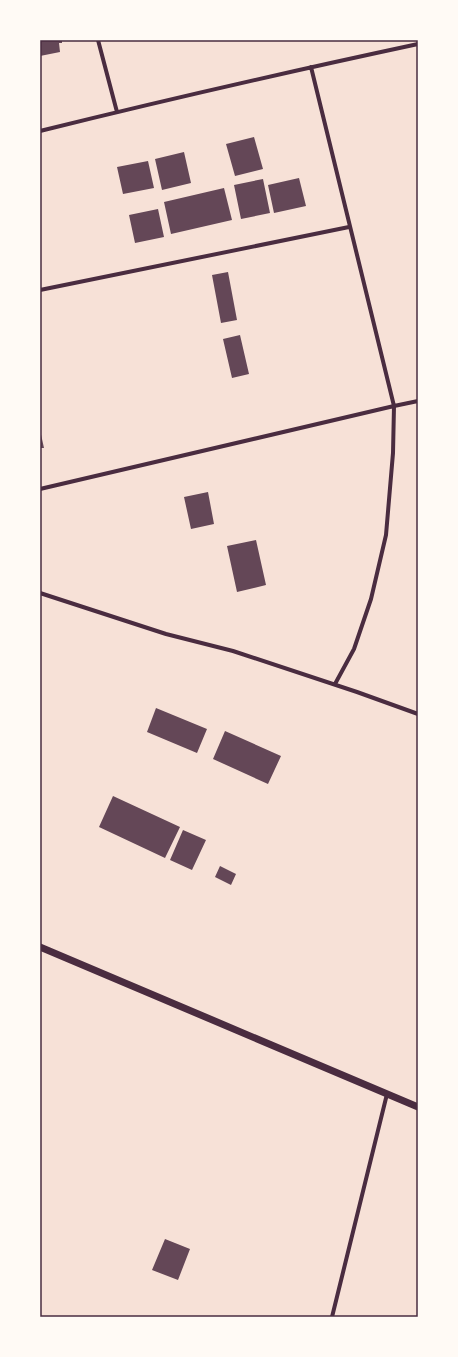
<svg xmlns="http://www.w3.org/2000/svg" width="458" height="1357" font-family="'Times New Roman',serif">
<rect width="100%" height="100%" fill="#f7e1d7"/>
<!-- building -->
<path fill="#644757" d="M40 40H62V43H59L60 52 40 56Z
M254 137 263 169 235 176 226 144Z
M184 152 191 183 162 190 155 159Z
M148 161 154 188 123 194 117 167Z
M299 178 306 206 274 213 268 185Z
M263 179 270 213 241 219 234 185Z
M224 188 232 220 171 234 164 202Z
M158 209 164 237 135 243 129 215Z
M228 272 237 320 221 323 212 275Z
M240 335 249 374 232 378 223 339Z
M40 430 44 448H40Z
M208 492 214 524 191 529 184 497Z
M256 540 266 585 237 592 227 546Z
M156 708 207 729 197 753 147 732Z
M225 731 281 756 268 784 213 759Z
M113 796 180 827 165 858 99 827Z
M183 830 206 840 192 870 170 860Z
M220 866 236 874 231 885 215 877Z
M165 1239 190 1249 178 1280 152 1270Z"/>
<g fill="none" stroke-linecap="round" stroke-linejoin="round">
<!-- minor -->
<path stroke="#4a2c40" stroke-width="4" d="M98 40 117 112
M311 67 394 406 393 453 386 535 371 599 354 649 335 684
M40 131C165 100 292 71 418 44
M40 290 349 227
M40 489 394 406 418 401
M40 593 166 634 233 651 357 692 418 714
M332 1317 387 1094"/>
<!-- tertiary -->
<path stroke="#4a2c40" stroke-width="7" d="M40 947 418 1107"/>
</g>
<!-- border -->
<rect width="458" height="1357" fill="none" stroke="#fffaf5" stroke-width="82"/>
<rect x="41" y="41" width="376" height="1275" fill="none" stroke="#4a2c40" stroke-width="1.5"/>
</svg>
